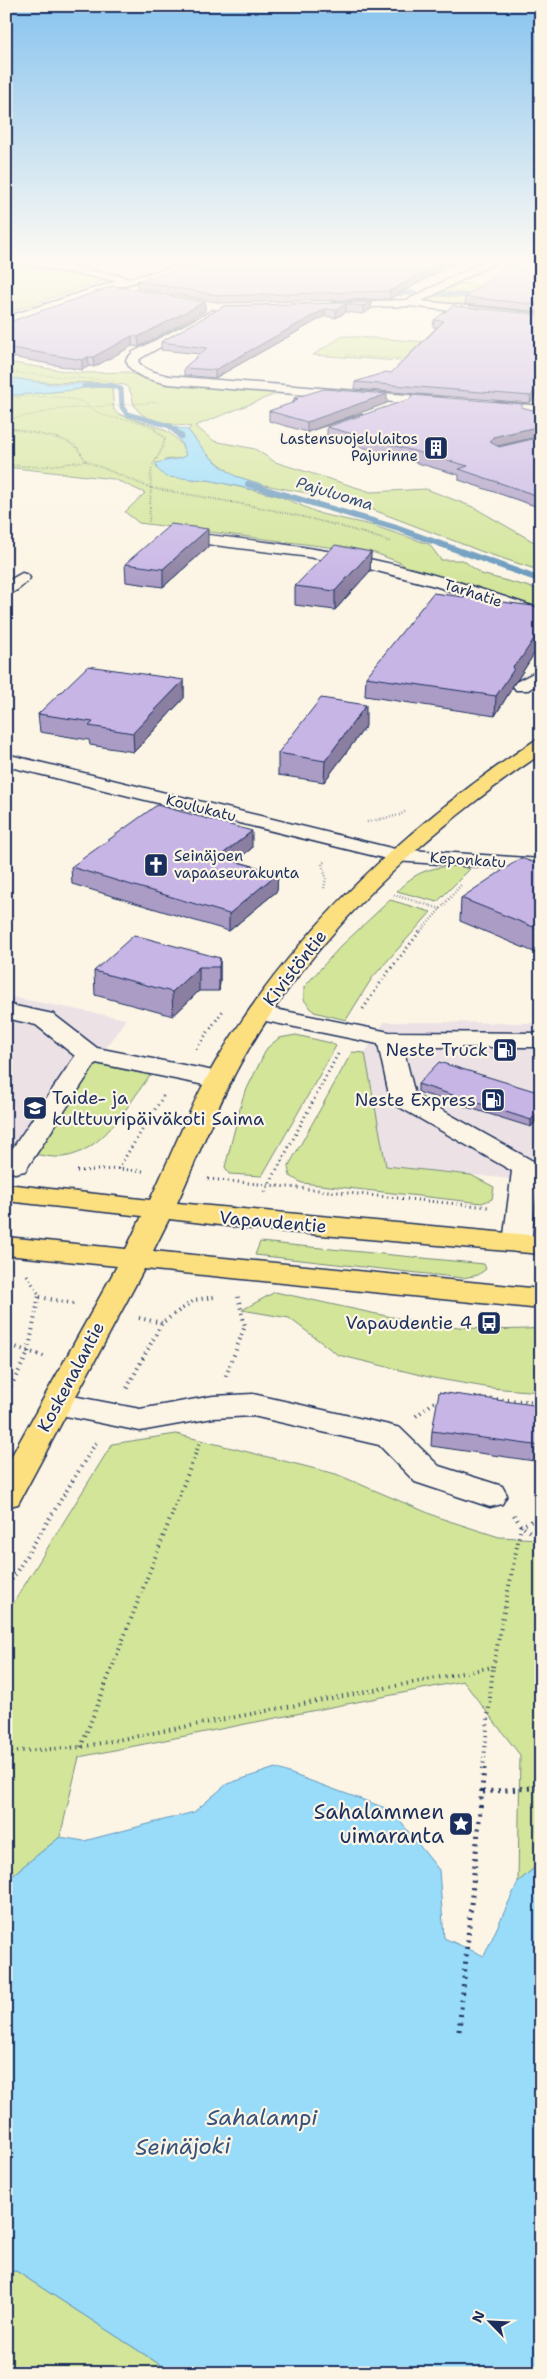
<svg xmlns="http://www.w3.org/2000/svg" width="547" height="2379" font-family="'Shantell Sans',sans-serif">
<rect width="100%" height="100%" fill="#fcf5e5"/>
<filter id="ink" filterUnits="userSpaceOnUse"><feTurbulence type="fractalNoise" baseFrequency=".02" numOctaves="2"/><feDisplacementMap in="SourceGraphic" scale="10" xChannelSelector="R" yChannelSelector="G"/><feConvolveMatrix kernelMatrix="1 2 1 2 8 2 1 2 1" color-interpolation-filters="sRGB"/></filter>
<g filter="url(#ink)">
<!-- built -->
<path fill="#ece2e5" d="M6 996 126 1019 32 1154 6 1152Z
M384 1022 541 1023V1182L385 1166 365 1053Z"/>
<!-- green -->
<path fill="#d2e599" stroke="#768a7c" d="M6 262 104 278 105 280 6 313Z
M459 283 535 293 504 311 425 301Z
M343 336 529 349 531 370 313 355Z
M6 362 78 373 128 372 147 380 186 385 278 393 195 426 214 441 255 449 275 462 371 492 426 489 473 507 541 546V571L483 552 350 501 264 485 235 476 208 455 188 430 191 427C176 424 145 423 136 408 130 399 135 394 125 385 85 379 46 387 6 377Z
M93 386 112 388 114 410 117 413C144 426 175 423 186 455L181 458 164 460 189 480H208L279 496 321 514 371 525 429 544 441 560H463L481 574 541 590V608L450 578 411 572 401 563 375 553 139 523 125 512 145 493 114 479 6 467V396L74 390Z
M456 865 470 869 437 902 397 891C416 871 430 868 456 865Z
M390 900 431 912 372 978 346 1020 314 1012 304 1000V987L340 947Z
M296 1035 331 1043 336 1046 262 1176 229 1174 225 1167 243 1097 267 1048 279 1038Z
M352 1052 365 1053 386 1166 471 1175 494 1187 492 1199 482 1203 302 1183 290 1176 288 1167Z
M96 1064 150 1075C128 1105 103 1152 63 1157 53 1158 41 1155 32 1154Z
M260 1242 484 1264 486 1269 478 1275 463 1278 255 1255Z
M275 1292C362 1310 452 1336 541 1328V1392L491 1388 433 1378 338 1355 289 1318 242 1310Z
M176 1434 336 1474 440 1518 499 1537 541 1539V1862L518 1882 520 1755 463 1681 79 1757 60 1837 6 1880V1615L112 1444Z
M16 2271 173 2373H12L6 2369V2272Z"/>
<!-- water -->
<path fill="#98dcfa" stroke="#6697bc" d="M6 377 52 384H99L74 390 6 396Z
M170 426 188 430 208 455 222 467 235 476 264 485 255 490 208 480 166 477 157 469 156 463 181 458 186 455 182 444Z
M275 1768 391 1810 439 1870 444 1938 484 1956 518 1882 541 1862V2373H173L16 2271 6 2272V1880L60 1837 84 1841 194 1812 227 1784Z"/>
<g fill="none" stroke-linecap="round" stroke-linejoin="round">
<!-- stream-far1 -->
<path stroke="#6697bc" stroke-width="5" d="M385 294 415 293
M435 294 482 296
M6 359 27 352
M84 386 110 385 121 389 122 407 127 414 170 426 173 429"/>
<!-- stream -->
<path stroke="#6697bc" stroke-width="6" d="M172 428 181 436
M248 484 396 528 541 580"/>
<defs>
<path id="minor" d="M6 259H29L122 276 127 279 202 259H221L107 290 6 324V317L116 281 9 262Z
M488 259H502L422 301 541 314V321L409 306 335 308 329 305 335 302 407 300Z
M213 310 219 313 217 315 141 358 138 361C143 371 159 373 169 376L445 398 452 402 445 406 168 384C152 380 131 377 126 360L133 352Z
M495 402 541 406V414L490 409 488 406Z
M361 415 366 416 368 419 366 422 314 439 307 435 309 432Z
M172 531C233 538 294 544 354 556 418 568 479 588 541 609V620L435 586 354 565 302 556 166 539 164 536 166 533Z
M22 573 28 575 30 578C25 585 15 593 6 595V582Z
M541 669V682L528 690H516L513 686 516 682Z
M6 754 395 849 541 859V871L395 861 6 766Z
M6 1004 53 1014 97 1048 219 1072 228 1075 232 1080 228 1085 219 1088 96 1063 25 1171 15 1173 6 1171V1158L75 1056 36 1025 6 1018Z
M260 1006 389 1032 541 1033V1047H403L415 1095 533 1161 541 1162V1178H538L531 1243 527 1249 517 1252 507 1249 503 1243 512 1171 394 1104 390 1099 378 1044 251 1018 248 1013 251 1008Z
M57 1393 140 1409 213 1396 253 1394 389 1425 400 1428 439 1466 502 1486 507 1495 502 1504 490 1507 415 1482 379 1445 253 1416 213 1418 140 1431 46 1412 41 1404 46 1396Z"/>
<path id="major" d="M541 739V754C421 835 311 937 240 1064 215 1109 198 1157 177 1203L541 1236V1254L253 1229 169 1219 153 1251 541 1289V1309L144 1269 18 1504 6 1507V1466L117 1266 6 1255V1237L126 1249 142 1216 6 1201V1184L150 1200C172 1154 190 1106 215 1063 294 930 407 826 534 741Z"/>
</defs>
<!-- minor casing -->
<use href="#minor" stroke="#1b2f5e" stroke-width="3"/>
<!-- major casing -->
<use href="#major" stroke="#1b2f5e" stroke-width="3"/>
<!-- path-far5 -->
<path stroke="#1b2f5e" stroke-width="1" stroke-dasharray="0.5 2" stroke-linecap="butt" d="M347 355 408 359
M6 372 115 381
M6 398C30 397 56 394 79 401 89 404 96 414 106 416 122 420 140 420 155 429
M6 420 62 409 159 402
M6 427 16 429"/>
<!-- path-far4 -->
<path stroke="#1b2f5e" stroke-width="2" stroke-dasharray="0.5 2" stroke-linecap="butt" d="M10 428 61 439 76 446 86 461 151 488 149 523
M153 428 165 438C161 461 148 459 151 488 232 502 313 515 391 542
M6 465 40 467 86 461"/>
<!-- path-far3 -->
<path stroke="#1b2f5e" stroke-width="2.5" stroke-dasharray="0.5 2.5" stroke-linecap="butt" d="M367 822 400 815 406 811
M324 862 322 864 326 878 324 889
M394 895 441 909
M421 931 461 885"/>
<!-- path-far2 -->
<path stroke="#1b2f5e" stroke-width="3" stroke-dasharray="1 4" stroke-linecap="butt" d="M363 1009 385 976 422 929
M196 1049 224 1009
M118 1169 164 1095
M77 1171 118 1169 143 1171
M208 1179 488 1207
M265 1192 338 1054
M27 1275 40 1296"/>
<!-- path-far1 -->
<path stroke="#1b2f5e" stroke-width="4" stroke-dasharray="1 4.5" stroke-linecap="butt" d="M40 1297 74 1304
M139 1318 162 1323
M6 1344 46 1357
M226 1376 245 1326 238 1297
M127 1388 162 1323 194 1300 214 1297
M6 1396 28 1353 39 1295
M475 1398 541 1402
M416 1416 437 1400H442
M514 1515 521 1526 541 1539
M6 1589 97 1441
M81 1747 201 1440
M6 1752 81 1747 493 1667 521 1526 541 1517
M483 1769 493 1667"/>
<!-- path -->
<path stroke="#1b2f5e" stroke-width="5" stroke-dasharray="2 5.5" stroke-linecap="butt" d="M483 1792 541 1787
M459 2031 484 1768"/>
<!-- minor -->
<use href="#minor" fill="#fcf5e5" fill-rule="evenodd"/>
<!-- major -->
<use href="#major" fill="#fce080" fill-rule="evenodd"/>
</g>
<!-- wall -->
<path fill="#ab9cc6" stroke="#1b2f5e" d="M461 259 390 299 222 303 137 288V281Z
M541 259V312L465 304V297Z
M205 302V311L139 347 132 346 94 367 89 366 82 370 6 356V323Z
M372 302 371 309 363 314 346 312 336 318 325 316 215 378 184 375V368L200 354 161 350V342L224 306Z
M541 315V388L530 403 355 389V382L391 373 437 327H433L434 320Z
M294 398 387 403 307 432 269 421V411L293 403V401H294Z
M523 407 541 436 497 446 499 447 541 437V508L459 480V475L327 437V427Z
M208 547 163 587 126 582 125 564Z
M371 552 370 571 335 610 295 605V586Z
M541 607V643L518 679 513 684 512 688 495 716 365 696 366 677Z
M184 680V698L134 752 90 745 89 740 40 732 38 714Z
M366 726 324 782 278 775V753Z
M252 848 235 861 278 873 277 891 229 931 72 884 71 867Z
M541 865V955L460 921 461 898Z
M220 958V982L219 991H199L173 1016 95 995 94 971Z
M418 1084 541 1093V1114L531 1127 418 1092Z
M541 1406V1462L431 1446 432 1431Z"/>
<!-- shaded-wall -->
<path fill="#8b7fa1" stroke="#1b2f5e" d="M449 259H461L390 299V291Z
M205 302V311L139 347 138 337Z
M372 302 371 309 363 314V306Z
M346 304V312L336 318V310Z
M325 309V316L215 378V370Z
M132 336V346L94 367 93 357Z
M88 357 89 366 82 370V360Z
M541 382V388L530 403 531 396Z
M387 394V403L307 432V422Z
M541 426V436L493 447 490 442 493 437Z
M208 529V547L163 587V569Z
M371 552 370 571 335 610V591Z
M541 628V643L518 679 513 684 512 688 495 716 496 696 513 666Z
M184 680V698L134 752 133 733Z
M366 705V726L324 782 325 761Z
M252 831V848L220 874 219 857Z
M278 873 277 891 229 931V914Z
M220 958V982L219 991V967Z
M199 967V991L173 1016 172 992Z
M541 1108V1114L531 1127V1120Z"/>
<!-- building -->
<path fill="#c7b5e6" stroke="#1b2f5e" d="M218 259H449L390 291 222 296 137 281Z
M517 259H541V305L465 297Z
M113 286 205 302 138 337 132 336 93 357H88L82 360 6 347V323Z
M372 302 363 306 346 304 336 310 325 309 215 370 184 368 207 348 161 342 224 306Z
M453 306 541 315V382L531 396 355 382 386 372 391 373 444 321 434 320Z
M324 389 387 394 307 422 269 411 295 402 293 401 298 399 294 398Z
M412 395 523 404 521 407 541 412V426L493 437 490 442 499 447 541 437V497L459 469 468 466 327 427 410 399Z
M171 524 208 529 163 569 125 564Z
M335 545 371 552 335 591 295 586Z
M433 593 541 607V628L520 660 513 666 514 669 496 696 366 677Z
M88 666 184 680 133 733 89 726 93 722 38 714Z
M321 698 366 705 325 761 278 753Z
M157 805 252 831 219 857 278 873 229 914 71 867Z
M521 858 541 865V930L461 898Z
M134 935 220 958 219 967H199L172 992 94 971Z
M439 1062 541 1093V1108L531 1120 418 1084Z
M439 1392 541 1406V1446L432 1431Z"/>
</g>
<!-- sky -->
<linearGradient id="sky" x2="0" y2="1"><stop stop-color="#88c4ef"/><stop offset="0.44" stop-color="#fefaf3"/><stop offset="1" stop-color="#fefaf3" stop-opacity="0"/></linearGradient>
<rect width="547" height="592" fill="url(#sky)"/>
<!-- icons -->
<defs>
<symbol id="building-square" viewBox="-11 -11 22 22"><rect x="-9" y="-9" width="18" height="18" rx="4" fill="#1b2f5e" stroke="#fcf5e5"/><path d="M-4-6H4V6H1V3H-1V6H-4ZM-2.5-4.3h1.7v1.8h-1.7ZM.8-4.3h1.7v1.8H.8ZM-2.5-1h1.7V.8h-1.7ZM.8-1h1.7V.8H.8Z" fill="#fff"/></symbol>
<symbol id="church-square" viewBox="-11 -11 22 22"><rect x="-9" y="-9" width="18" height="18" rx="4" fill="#1b2f5e" stroke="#fcf5e5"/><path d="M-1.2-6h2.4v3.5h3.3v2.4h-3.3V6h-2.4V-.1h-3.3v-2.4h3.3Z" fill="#fff"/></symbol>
<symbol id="fuel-square" viewBox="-11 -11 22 22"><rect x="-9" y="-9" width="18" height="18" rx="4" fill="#1b2f5e" stroke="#fcf5e5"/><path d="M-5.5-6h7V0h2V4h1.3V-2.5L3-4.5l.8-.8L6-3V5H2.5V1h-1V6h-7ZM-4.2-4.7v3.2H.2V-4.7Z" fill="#fff"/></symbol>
<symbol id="school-square" viewBox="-11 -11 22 22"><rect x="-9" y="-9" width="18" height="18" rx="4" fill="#1b2f5e" stroke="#fcf5e5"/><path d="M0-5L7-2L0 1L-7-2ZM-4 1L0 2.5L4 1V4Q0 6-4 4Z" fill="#fff"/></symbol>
<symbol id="bus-square" viewBox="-11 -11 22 22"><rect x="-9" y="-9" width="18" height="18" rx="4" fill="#1b2f5e" stroke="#fcf5e5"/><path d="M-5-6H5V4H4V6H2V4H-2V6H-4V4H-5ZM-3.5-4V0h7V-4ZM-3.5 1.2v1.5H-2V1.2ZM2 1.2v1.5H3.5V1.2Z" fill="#fff"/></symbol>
<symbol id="sight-square" viewBox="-11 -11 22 22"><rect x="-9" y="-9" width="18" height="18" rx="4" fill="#1b2f5e" stroke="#fcf5e5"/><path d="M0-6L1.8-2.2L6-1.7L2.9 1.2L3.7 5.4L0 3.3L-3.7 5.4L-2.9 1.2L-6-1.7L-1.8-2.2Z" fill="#fff"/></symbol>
</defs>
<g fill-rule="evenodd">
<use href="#building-square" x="422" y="434" width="28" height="28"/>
<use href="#church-square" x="142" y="851" width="28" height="28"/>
<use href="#fuel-square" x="491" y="1036" width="28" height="28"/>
<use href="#fuel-square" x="479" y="1086" width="28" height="28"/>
<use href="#school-square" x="21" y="1094" width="28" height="28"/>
<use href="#bus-square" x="475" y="1309" width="28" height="28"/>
<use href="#sight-square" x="447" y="1810" width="28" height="28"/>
</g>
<g text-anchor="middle" stroke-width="4.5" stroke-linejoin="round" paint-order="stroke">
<!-- far-poi labels -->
<g font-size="15" fill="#1b2f5e" stroke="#fcf5e5" text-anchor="end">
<text x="418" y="444">Lastensuojelulaitos<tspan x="418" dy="17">Pajurinne</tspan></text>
<text x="174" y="861" text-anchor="start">Seinäjoen<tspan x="174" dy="17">vapaaseurakunta</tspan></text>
</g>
<!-- far-street labels -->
<g font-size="15" fill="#1b2f5e" stroke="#fcf5e5">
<text transform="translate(473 593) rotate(18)" y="5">Tarhatie</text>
<text transform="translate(201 808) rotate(14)" y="5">Koulukatu</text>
<text transform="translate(468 860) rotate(4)" y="5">Keponkatu</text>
</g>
<!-- far-water labels -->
<g font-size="16" font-style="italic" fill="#34527d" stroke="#fcf5e5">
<text transform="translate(335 493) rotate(17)" y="6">Pajuluoma</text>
</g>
<!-- street labels -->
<g font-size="18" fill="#1b2f5e" stroke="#fcf5e5">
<text transform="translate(295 968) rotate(-52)" y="6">Kivistöntie</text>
<text transform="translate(273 1222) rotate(5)" y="6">Vapaudentie</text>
<text transform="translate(71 1377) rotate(-62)" y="6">Koskenalantie</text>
</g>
<!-- poi labels -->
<g font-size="18" fill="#1b2f5e" stroke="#fcf5e5" text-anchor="end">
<text x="488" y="1056">Neste Truck</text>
<text x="52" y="1104" text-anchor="start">Taide- ja<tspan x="52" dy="21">kulttuuripäiväkoti Saima</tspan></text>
<text x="476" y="1106">Neste Express</text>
<text x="472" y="1329">Vapaudentie 4</text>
</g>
<!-- near-poi labels -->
<g font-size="21" fill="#1b2f5e" stroke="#fcf5e5" text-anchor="end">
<text x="444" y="1819">Sahalammen<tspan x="444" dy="24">uimaranta</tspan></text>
</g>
<!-- near-water labels -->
<g font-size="22" font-style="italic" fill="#34527d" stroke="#fcf5e5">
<text x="262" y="2125">Sahalampi</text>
<text transform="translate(183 2146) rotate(-1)" y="8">Seinäjoki</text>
</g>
</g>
<!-- margin -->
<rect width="547" height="2379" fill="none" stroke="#fcf5e5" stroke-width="25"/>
<rect x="12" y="12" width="522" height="2354" fill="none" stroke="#1b2f5e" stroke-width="2" filter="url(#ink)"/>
<!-- north arrow -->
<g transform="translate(490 2322) rotate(294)" stroke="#fcf5e5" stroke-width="4" paint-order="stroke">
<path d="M0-4L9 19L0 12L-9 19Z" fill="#1b2f5e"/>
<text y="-8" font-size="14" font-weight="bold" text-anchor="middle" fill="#1b2f5e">N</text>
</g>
</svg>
